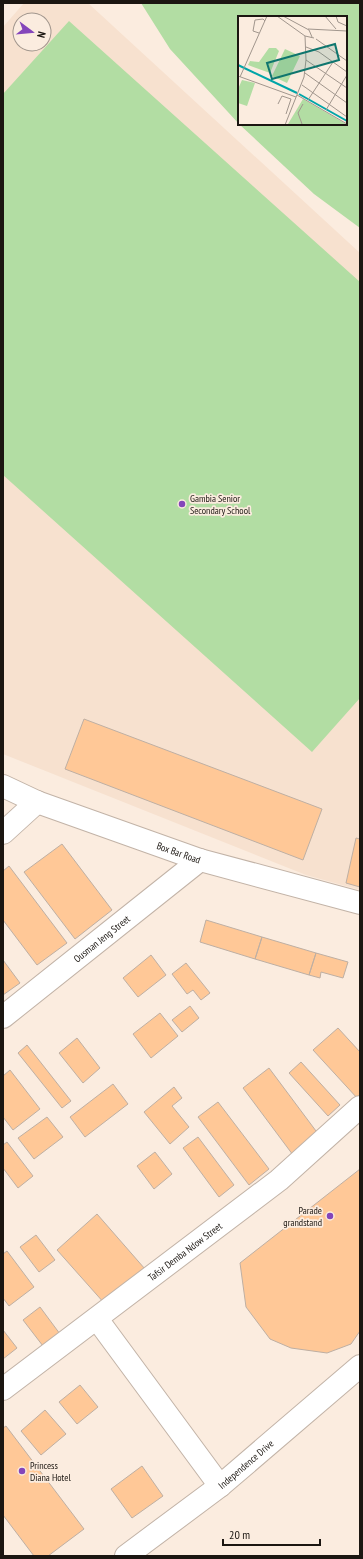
<svg xmlns="http://www.w3.org/2000/svg" width="363" height="1559" font-family="'PT Sans Narrow',sans-serif">
<rect width="100%" height="100%" fill="#fbecdf"/>
<!-- built -->
<path fill="#f7e1cf" fill-rule="evenodd" d="M24 3H88L360 253V890L306 875 3 754V27ZM20 20H44V44H20Z"/>
<!-- green -->
<path fill="#b2dda3" d="M141 3H360V228L314 194 239 124H346V17H239V124L170 49Z
M69 21 360 282V698L312 752 3 475V94Z"/>
<!-- building -->
<path fill="#ffc897" stroke="#beafa3" d="M84 719 322 809 303 860 65 769Z
M356 838 360 839V887L346 883Z
M62 844 112 910 75 939 24 872Z
M9 866 67 943 37 965 3 920V871Z
M206 920 262 937 255 959 200 942Z
M262 937 316 953 309 975 255 959Z
M316 953 348 962 343 978 321 972 320 978 309 975Z
M151 955 166 975 138 997 123 978Z
M3 960 20 983 3 995Z
M186 963 210 993 201 1000 193 990 187 994 172 974Z
M190 1006 199 1018 182 1032 172 1020Z
M160 1013 178 1036 151 1058 133 1034Z
M338 1028 360 1052V1098L358 1099 313 1050Z
M77 1038 100 1068 83 1083 59 1053Z
M27 1045 71 1101 62 1108 18 1053Z
M301 1062 340 1105 328 1116 289 1073Z
M269 1068 319 1135 293 1155 243 1088Z
M10 1070 40 1109 13 1130 3 1117V1076Z
M113 1084 128 1104 85 1137 70 1117Z
M174 1087 182 1098 172 1106 189 1127 170 1144 144 1112Z
M218 1102 269 1169 249 1185 198 1117Z
M47 1117 63 1137 34 1159 18 1138Z
M198 1137 234 1185 219 1197 183 1148Z
M7 1142 33 1176 18 1188 3 1168V1145Z
M155 1152 172 1174 154 1189 137 1166Z
M360 1169V1331L351 1344 327 1353 291 1348 270 1339 246 1307 240 1263Z
M97 1214 145 1269 105 1304 57 1250Z
M36 1235 55 1260 39 1272 20 1247Z
M7 1251 34 1287 9 1306 3 1298V1254Z
M40 1307 60 1334 43 1346 23 1320Z
M3 1330 17 1348 3 1359Z
M80 1385 98 1407 77 1424 59 1402Z
M45 1410 66 1434 41 1455 21 1431Z
M6 1426 84 1529 48 1556H34L3 1515V1428Z
M142 1466 163 1496 132 1518 111 1489Z"/>
<g fill="none" stroke-linecap="round" stroke-linejoin="round">
<defs>
<g id="minor">
<path id="s1" d="M3 786 37 802 200 860 360 903"/>
<path d="M3 833 37 802"/>
<path id="s2" d="M3 1017 200 860"/>
<path d="M97 1319 220 1486"/>
<path id="s3" d="M3 1389 279 1180 360 1107"/>
</g>
<g id="highway">
<path id="s4" d="M126 1556 220 1486 360 1366"/>
</g>
</defs>
<!-- minor casing -->
<use href="#minor" stroke="#c2b3a7" stroke-width="24"/>
<!-- highway casing -->
<use href="#highway" stroke="#c2b3a7" stroke-width="24"/>
<!-- minor -->
<use href="#minor" stroke="#fff" stroke-width="22"/>
<!-- highway -->
<use href="#highway" stroke="#fff" stroke-width="22"/>
</g>
<!-- markers -->
<g fill="#8445ba" stroke="#fbecdf" stroke-width="1.5">
<circle cx="182" cy="504" r="4"/>
<circle cx="330" cy="1216" r="4"/>
<circle cx="22" cy="1471" r="4"/>
</g>
<g text-anchor="middle" stroke-width="3.5" stroke-linejoin="round" paint-order="stroke">
<!-- poi labels -->
<g font-size="10" fill="#1b1611" stroke="#fbecdf" text-anchor="start">
<text x="190" y="502">Gambia Senior<tspan x="190" dy="12">Secondary School</tspan></text>
<text x="322" y="1214" text-anchor="end">Parade<tspan x="322" dy="12">grandstand</tspan></text>
<text x="30" y="1469">Princess<tspan x="30" dy="12">Diana Hotel</tspan></text>
</g>
<!-- street labels -->
<g font-size="10" fill="#1b1611" stroke="#fbecdf">
<text dy="4" stroke="none"><textPath href="#s1" startOffset="188">Box Bar Road</textPath></text>
<text dy="4" stroke="none"><textPath href="#s2" startOffset="126">Ousman Jeng Street</textPath></text>
<text dy="4" stroke="none"><textPath href="#s3" startOffset="228">Tafsir Demba Ndow Street</textPath></text>
<text dy="4" stroke="none"><textPath href="#s4" startOffset="151">Independence Drive</textPath></text>
</g>
</g>
<!-- overview -->
<g transform="translate(238 16)">
<rect width="109" height="109" fill="#fbecdf"/>
<path d="M31 32H38L41 35 32 57 10 49 12 45 21 46ZM47 33 62 40 49 67 34 60ZM4 64 17 67 9 90 0 87V73ZM65 83 108 108 107 109 50 108Z" fill="#b2dda3"/>
<path fill="none" stroke="#00a5a8" stroke-width="2" d="M0 49 59 77M61 78 109 105"/>
<path fill="none" stroke="#a1968d" stroke-width="1" d="M39 0 67 20 76 22M45 0 71 14 74 21M87 0 98 13M98 0 100 6 109 10M70 13 109 15M21 17 15 15 17 4 25 3 27 5M78 23 109 45M68 31 81 36 109 56M68 44 109 72M67 57 109 87M0 60 58 81M2 61 29 0M64 69 109 101M59 79 109 108M70 84 95 46M40 88 44 80 53 83 48 98M88 94 109 59M64 108 60 97 65 88M47 109 66 61 68 44 67 20"/>
<path fill="#0f766e" fill-opacity="0.15" stroke="#0f766e" stroke-width="2" d="M97 28 101 44 34 63 29 47Z"/>
<rect width="109" height="109" fill="none" stroke="#1b1611" stroke-width="2"/>
</g>
<!-- border -->
<rect width="363" height="1559" fill="none" stroke="#1b1611" stroke-width="8"/>
<!-- north arrow -->
<g transform="translate(32 32) rotate(106)"><circle r="19" fill="#fbecdf" stroke="#a1968d"/>
<path d="M0-3L7 15L0 10L-7 15Z" fill="#8445ba"/>
<text y="-6" font-size="11" font-weight="bold" text-anchor="middle" fill="#1b1611">N</text>
</g>
<!-- scale -->
<path d="M223 1539v6h97v-6" fill="none" stroke="#1b1611" stroke-width="2"/>
<text x="229" y="1539" font-size="12" fill="#1b1611" stroke="#fbecdf" stroke-width="3" paint-order="stroke">20 m</text>
</svg>
